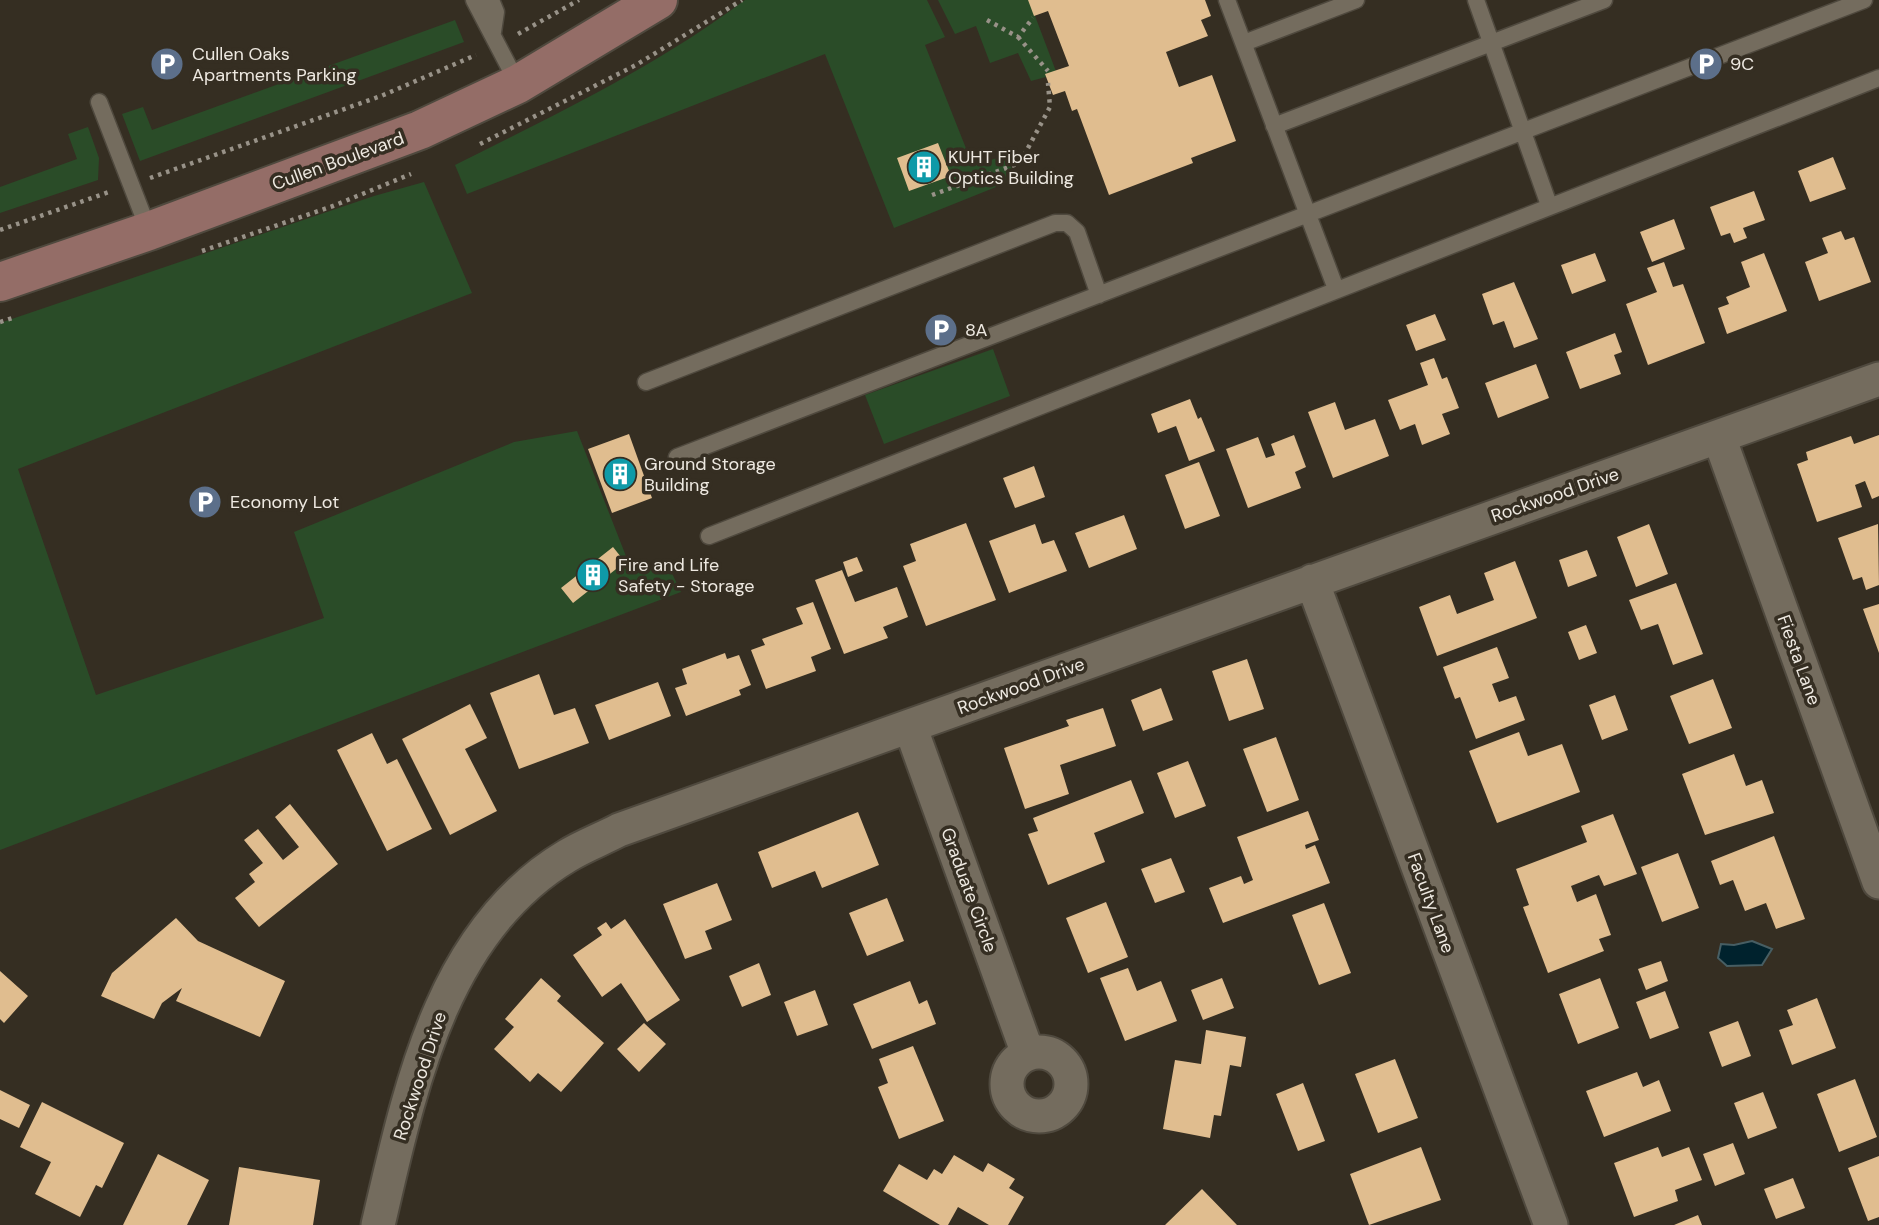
<svg xmlns="http://www.w3.org/2000/svg" width="1879" height="1225" font-family="'DM Sans',sans-serif">
<rect width="100%" height="100%" fill="#352e22"/>
<!-- green -->
<path fill="#2a4c28" d="M745 0H927L945 37 925 45 973 166 1006 155 1016 179 894 228 825 54 467 194 455 165C555 115 655 67 745 0Z
M938 0H1029L1057 74 1031 81 1018 53 990 63 976 26 955 34Z
M455 20 464 42 140 161 122 114 143 107 152 130Z
M88 127 99 158 98 180 0 213V187L77 159 68 134Z
M424 182 472 293 18 469 96 695 324 618 294 532 514 442 577 431 633 574 667 563 681 592 0 850V323L374 196Z
M993 349 1010 396 884 444 865 395Z"/>
<!-- water -->
<path fill="#00222d" stroke="#475e63" stroke-width="2" d="M1752 941 1772 949 1762 965 1727 966 1718 958 1721 944 1734 945Z"/>
<!-- building -->
<path fill="#e0bd8f" d="M1028 0H1205L1211 16 1201 20 1208 36 1166 52 1179 87 1212 75 1236 141 1191 158 1193 163 1109 195 1077 109 1072 111 1065 91 1053 95 1045 74 1069 66 1048 11 1034 16Z
M938 143 951 176 909 191 897 158Z
M1833 157 1846 189 1810 202 1798 171Z
M1754 191 1765 220 1743 228 1747 238 1734 243 1730 233 1721 236 1710 207Z
M1674 219 1685 249 1652 262 1640 232Z
M1841 231 1845 240 1854 237 1871 282 1819 301 1805 262 1828 253 1822 238Z
M1595 253 1606 281 1572 294 1561 265Z
M1764 253 1787 311 1727 334 1718 308 1729 304 1726 297 1750 287 1741 262Z
M1664 262 1673 287 1683 284 1705 343 1648 365 1626 304 1657 292 1647 268Z
M1514 282 1538 339 1514 348 1504 321 1493 325 1482 294Z
M1435 314 1446 340 1416 351 1406 325Z
M1615 333 1622 352 1614 355 1621 374 1580 389 1566 352Z
M1434 358 1442 379 1447 377 1459 408 1442 414 1450 434 1422 445 1415 424 1400 430 1388 400 1428 385 1420 363Z
M1536 364 1549 398 1498 418 1485 383Z
M1190 399 1198 419 1201 417 1215 451 1189 461 1176 426 1158 433 1151 414Z
M1335 402 1345 430 1375 419 1389 456 1333 478 1308 412Z
M629 434 652 498 612 513 588 449Z
M1294 435 1306 467 1295 472 1301 488 1248 508 1226 449 1258 437 1266 458 1275 455 1271 444Z
M1879 435V496L1872 499 1865 481 1855 485 1862 507 1817 522 1797 464 1808 460 1806 452 1851 436 1854 444Z
M1199 462 1220 516 1185 529 1165 475Z
M1034 466 1045 497 1015 508 1003 478Z
M1124 515 1137 549 1089 568 1075 533Z
M966 523 996 600 926 626 903 566 916 561 910 544Z
M1035 524 1042 544 1054 540 1067 571 1009 593 989 541Z
M1649 524 1668 574 1636 587 1617 537Z
M1878 524 1879 585 1866 590 1862 577 1853 580 1838 538Z
M613 547 625 562 573 603 561 588Z
M1587 550 1597 576 1568 587 1559 560Z
M857 557 863 571 848 577 843 562Z
M1515 561 1537 618 1437 656 1419 607 1450 595 1457 614 1494 600 1484 573Z
M842 570 855 602 897 587 908 617 883 627 888 638 844 654 815 580Z
M1676 583 1703 654 1673 665 1658 624 1641 630 1629 600Z
M813 602 831 649 811 657 816 671 766 689 751 650 765 645 762 639 803 624 796 608Z
M1879 604V653L1863 609Z
M1586 625 1597 653 1579 660 1568 632Z
M1497 647 1509 678 1492 684 1499 702 1516 696 1525 720 1476 739 1460 697 1455 699 1443 667Z
M725 653 727 659 739 655 751 685 739 690 741 695 686 716 675 688 687 684 682 669Z
M1247 659 1264 709 1229 721 1212 671Z
M539 674 554 715 575 708 589 743 519 769 490 693Z
M1713 679 1732 728 1689 744 1670 696Z
M658 682 671 716 609 740 595 705Z
M1161 688 1173 720 1143 731 1131 700Z
M1615 695 1628 730 1602 740 1589 705Z
M470 704 487 738 465 749 497 811 450 835 402 739Z
M1103 708 1116 746 1060 765 1069 794 1025 809 1004 748 1069 726 1066 720Z
M1519 732 1528 756 1562 744 1580 792 1497 823 1469 751Z
M372 733 387 764 397 759 432 829 387 851 337 750Z
M1276 737 1299 800 1267 812 1243 749Z
M1734 754 1746 786 1762 780 1774 813 1705 835 1682 774Z
M1188 761 1206 806 1175 818 1157 773Z
M1131 780 1144 813 1094 833 1105 862 1048 885 1028 834 1038 831 1033 818Z
M290 804 338 864 259 927 235 898 255 882 249 874 263 863 244 840 258 829 283 860 299 847 275 817Z
M1308 811 1319 840 1305 845 1306 849 1315 845 1330 883 1223 923 1209 888 1241 876 1244 884 1253 880 1237 837Z
M858 812 879 865 822 888 815 871 772 888 758 852Z
M1613 814 1637 874 1604 886 1599 875 1571 886 1577 902 1596 894 1611 935 1599 939 1604 951 1548 973 1523 907 1529 905 1516 869 1587 842 1581 826Z
M1774 836 1805 919 1776 929 1766 903 1745 911 1733 880 1720 885 1711 861Z
M1678 853 1699 908 1662 922 1641 867Z
M1171 858 1185 892 1155 903 1141 869Z
M717 883 732 920 705 931 712 949 685 959 663 904Z
M887 898 904 941 867 956 849 913Z
M1106 902 1128 957 1088 973 1066 918Z
M1324 903 1351 973 1319 985 1292 915Z
M176 918 198 941 285 981 260 1037 176 1001 182 988 162 1003 154 1019 101 996 112 973Z
M625 919 680 1000 647 1022 621 983 602 997 573 955 602 935 597 928 606 922 611 929Z
M1661 961 1668 981 1646 990 1638 969Z
M759 963 771 995 742 1007 729 976Z
M1128 968 1137 991 1161 981 1177 1021 1125 1041 1100 978Z
M0 971 28 996 4 1023 0 1019Z
M541 978 561 996 557 1001 604 1043 561 1092 538 1073 530 1082 494 1049 514 1027 505 1019Z
M1222 978 1234 1008 1203 1020 1191 990Z
M1600 978 1619 1028 1578 1044 1559 994Z
M910 981 919 1004 927 1000 936 1024 872 1049 853 1004Z
M815 990 828 1025 797 1036 784 1002Z
M1665 991 1679 1028 1650 1039 1636 1002Z
M1817 998 1836 1048 1792 1065 1779 1030 1793 1025 1787 1010Z
M1738 1021 1751 1056 1722 1067 1709 1032Z
M644 1023 666 1044 639 1072 617 1049Z
M1206 1030 1246 1037 1241 1067 1230 1065 1221 1116 1214 1115 1210 1138 1163 1129 1175 1060 1201 1064Z
M913 1046 944 1121 899 1139 878 1087 888 1083 879 1059Z
M1395 1059 1418 1118 1378 1133 1355 1074Z
M1637 1072 1643 1087 1659 1080 1671 1111 1604 1137 1586 1091Z
M1855 1079 1877 1137 1839 1152 1817 1094Z
M1303 1083 1325 1141 1298 1151 1276 1094Z
M0 1090 30 1105 19 1128 0 1119Z
M1763 1092 1777 1128 1748 1139 1734 1103Z
M42 1102 124 1143 102 1188 96 1185 80 1217 35 1194 51 1162 20 1147Z
M1733 1143 1745 1174 1715 1186 1703 1154Z
M1421 1147 1441 1200 1369 1225 1350 1174Z
M1658 1147 1662 1157 1689 1147 1702 1180 1675 1190 1678 1201 1634 1217 1614 1163Z
M158 1154 209 1180 187 1225H123Z
M954 1155 983 1172 988 1163 1015 1179 1009 1188 1024 1197 1008 1225H989L958 1207 948 1225H940L883 1191 899 1164 927 1180 934 1169 942 1174Z
M1879 1156V1217L1868 1221 1848 1168Z
M239 1167 320 1180 313 1225H229Z
M1793 1178 1805 1208 1776 1219 1764 1189Z
M1202 1189 1237 1225H1165Z
M1698 1215 1702 1225H1674Z"/>
<g fill="none" stroke-linecap="round" stroke-linejoin="round">
<defs>
<path id="lane" d="M474 0 518 84
M491 0 496 12 493 32
M1227 0 1336 289
M1476 0 1549 205
M1244 43 1356 0
M99 102 149 231
M1274 126 1604 0
M646 382 1055 223H1067L1077 232 1099 295
M677 457 1864 0
M709 536 1879 78"/>
<path id="street" d="M1719 437 1879 882
M1312 581 1551 1225
M910 726 1028 1054
M1007 1084a32 32 0 1 1 64 0a32 32 0 1 1-64 0Z
M378 1225C409 1093 440 932 567 856 583 846 602 839 619 830L1879 379"/>
<path id="secondary" d="M0 282 149 231 420 130 518 84 658 0"/>
</defs>
<!-- lane casing -->
<use href="#lane" stroke="#4f493e" stroke-width="19"/>
<!-- street casing -->
<use href="#street" stroke="#4f493e" stroke-width="37"/>
<!-- secondary casing -->
<use href="#secondary" stroke="#4f493e" stroke-width="42"/>
<!-- path -->
<path stroke="#989288" stroke-width="4.5" stroke-dasharray="3.5 5" stroke-linecap="butt" d="M987 20 1018 37 1033 18
M518 34 579 0
M1018 37 1048 71
M480 144 636 65 742 0
M150 178 381 96 476 55
M932 195 1020 163 1050 107 1048 83
M0 230 109 192
M202 251 333 206 411 174
M0 322 16 317"/>
<!-- lane -->
<use href="#lane" stroke="#746c5e" stroke-width="16"/>
<!-- street -->
<use href="#street" stroke="#746c5e" stroke-width="33"/>
<!-- secondary -->
<use href="#secondary" stroke="#946d67" stroke-width="38"/>
</g>
<!-- icons -->
<defs>
<symbol id="parking-disc" viewBox="-11 -11 22 22"><circle r="9.5" fill="#5c6f8a" stroke="#352e22"/><path d="M-3.5-5.5H1a3.5 3.5 0 0 1 0 7H-1V5.5H-3.5ZM-1-3.4V-.6H.8a1.4 1.4 0 0 0 0-2.8Z" fill="#fff"/></symbol>
<symbol id="building-disc" viewBox="-11 -11 22 22"><circle r="9.5" fill="#0f9aa8" stroke="#352e22"/><path d="M-4-6H4V6H1V3H-1V6H-4ZM-2.5-4.3h1.7v1.8h-1.7ZM.8-4.3h1.7v1.8H.8ZM-2.5-1h1.7V.8h-1.7ZM.8-1h1.7V.8H.8Z" fill="#fff"/></symbol>
</defs>
<g fill-rule="evenodd">
<use href="#parking-disc" x="148" y="45" width="38" height="38"/>
<use href="#parking-disc" x="1687" y="45" width="38" height="38"/>
<use href="#building-disc" x="905" y="148" width="38" height="38"/>
<use href="#parking-disc" x="922" y="311" width="38" height="38"/>
<use href="#building-disc" x="601" y="455" width="38" height="38"/>
<use href="#parking-disc" x="186" y="483" width="38" height="38"/>
<use href="#building-disc" x="574" y="556" width="38" height="38"/>
</g>
<g text-anchor="middle" stroke-width="7" stroke-linejoin="round" paint-order="stroke">
<!-- poi labels -->
<g font-size="18" fill="#eee9e1" stroke="#352e22" text-anchor="start">
<text x="192" y="60">Cullen Oaks<tspan x="192" dy="21">Apartments Parking</tspan></text>
<text x="1730" y="70">9C</text>
<text x="948" y="163">KUHT Fiber<tspan x="948" dy="21">Optics Building</tspan></text>
<text x="965" y="336">8A</text>
<text x="644" y="470">Ground Storage<tspan x="644" dy="21">Building</tspan></text>
<text x="230" y="508">Economy Lot</text>
<text x="618" y="571">Fire and Life<tspan x="618" dy="21">Safety - Storage</tspan></text>
</g>
<!-- street labels -->
<g font-size="18" fill="#eee9e1" stroke="#352e22">
<text transform="translate(338 161) rotate(-20)" y="6">Cullen Boulevard</text>
<text transform="translate(1555 495) rotate(-19)" y="6">Rockwood Drive</text>
<text transform="translate(1799 660) rotate(70)" y="6">Fiesta Lane</text>
<text transform="translate(1021 686) rotate(-20)" y="6">Rockwood Drive</text>
<text transform="translate(969 890) rotate(70)" y="6">Graduate Circle</text>
<text transform="translate(1431 903) rotate(70)" y="6">Faculty Lane</text>
<text transform="translate(420 1076) rotate(-72)" y="6">Rockwood Drive</text>
</g>
</g>
</svg>
